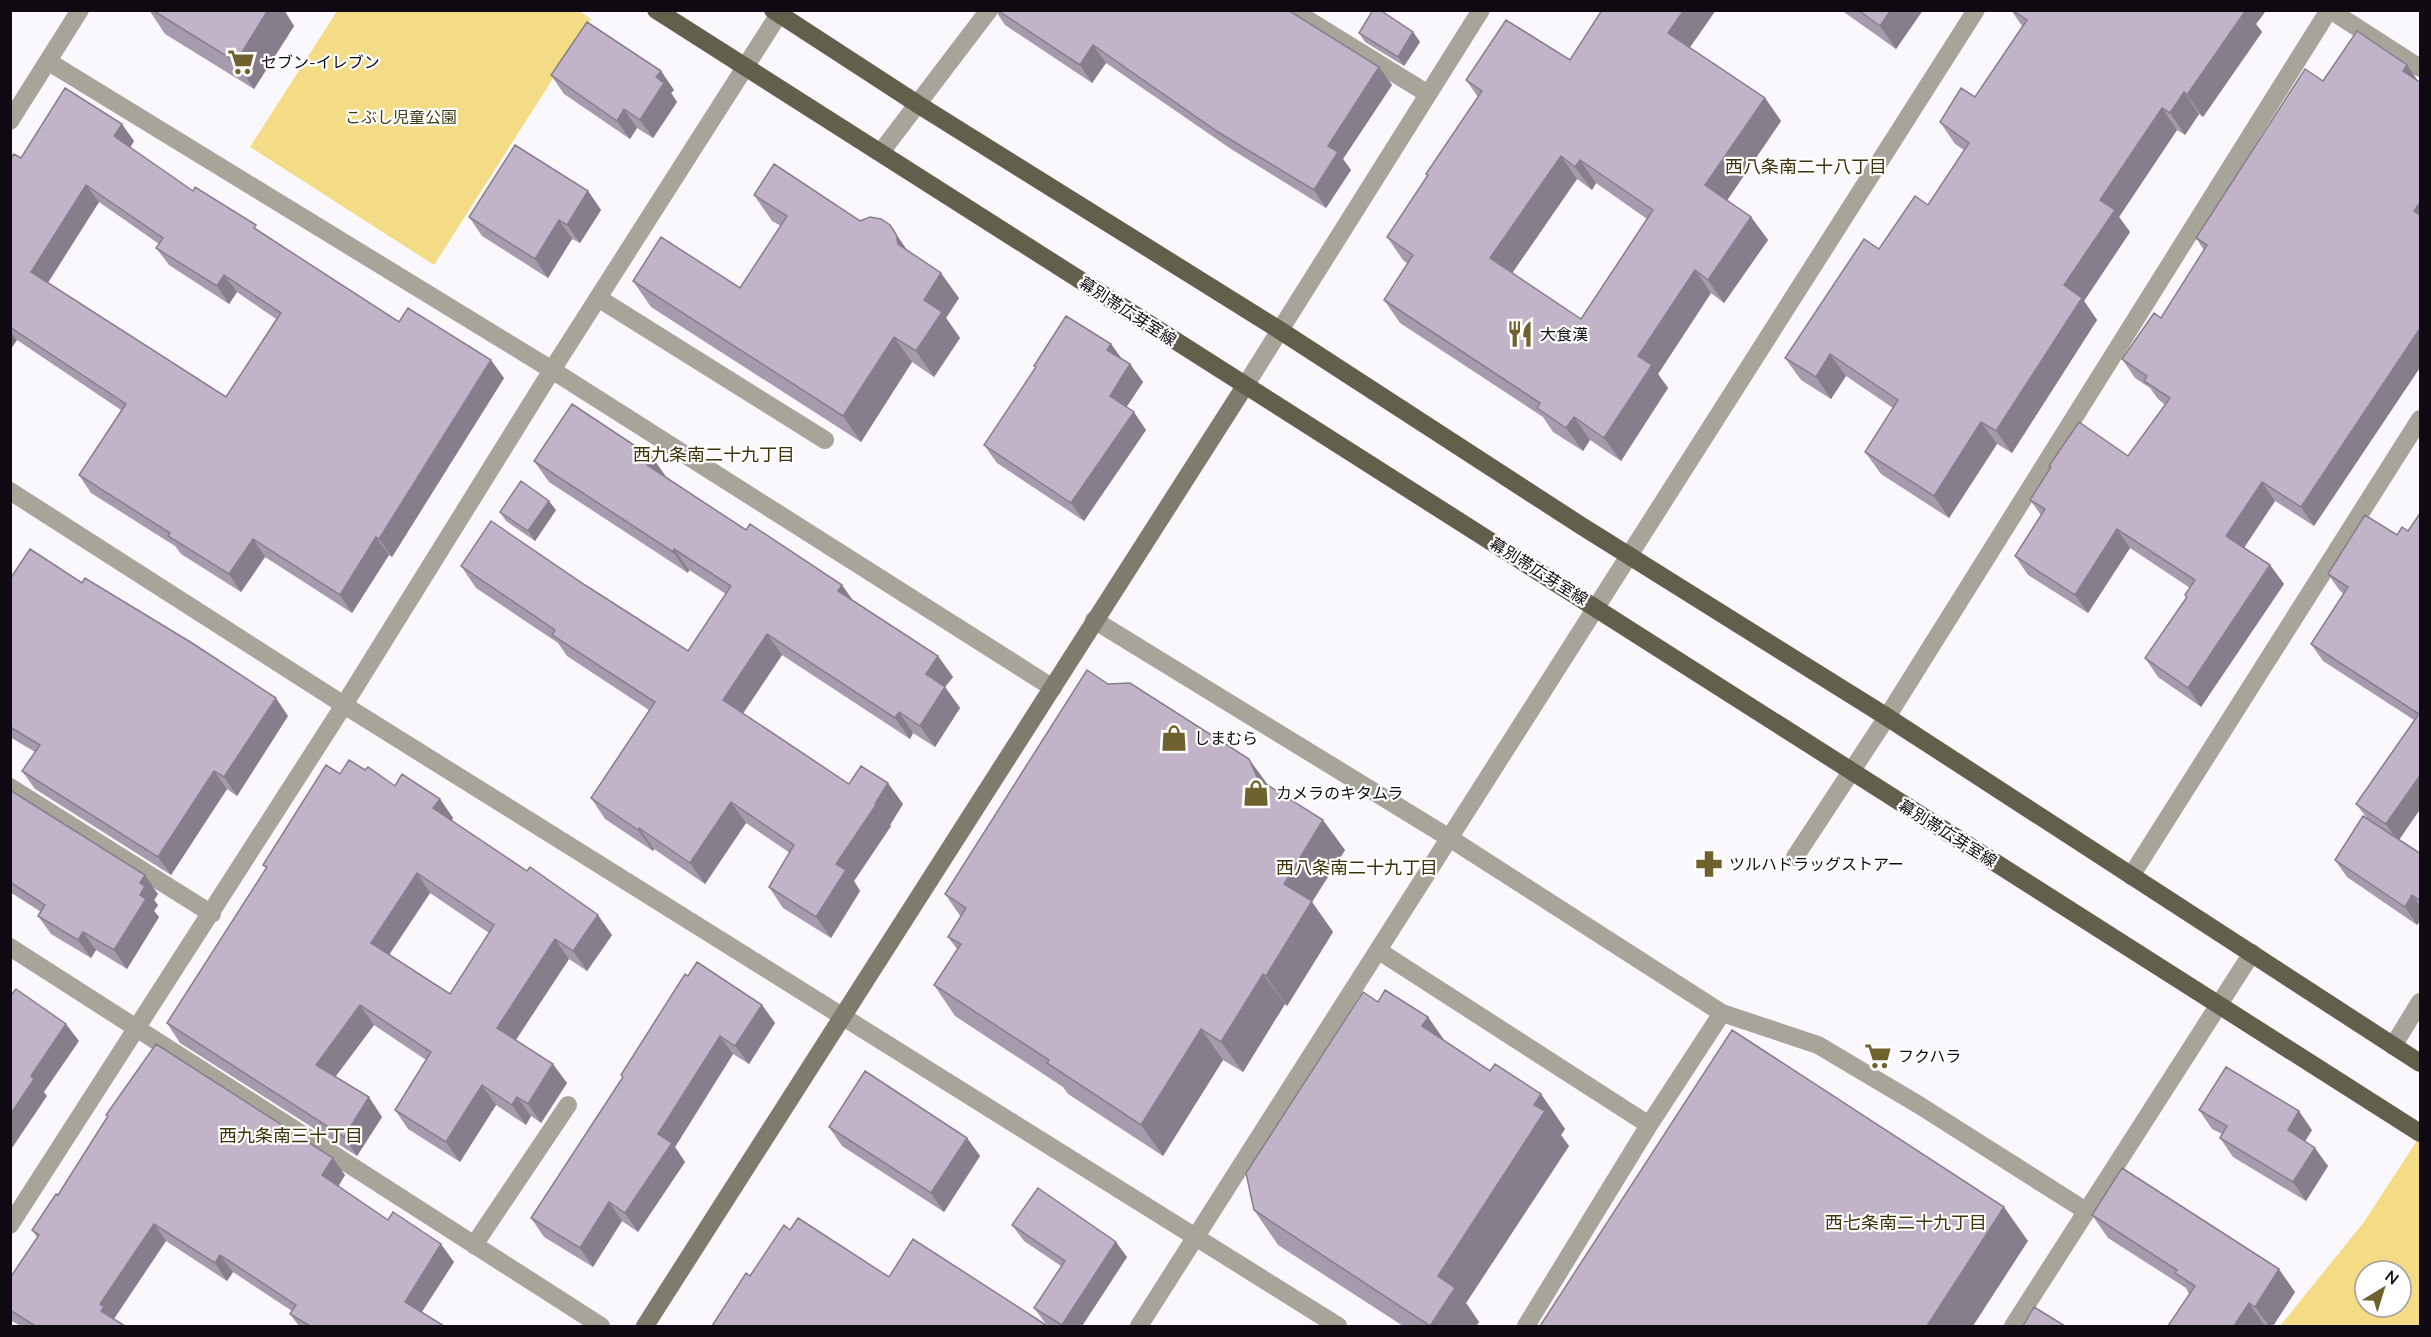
<svg xmlns="http://www.w3.org/2000/svg" width="2431" height="1337" font-family="'Nunito Sans','Noto Sans JP',sans-serif">
<rect width="100%" height="100%" fill="#fbf8fd"/>
<!-- green -->
<path fill="#f3dc85" fill-rule="evenodd" d="M578 10 591 19 434 265 250 147 337 11Z
M2420 1136V1326H2280L2364 1222ZM2365 1271H2401V1307H2365Z"/>
<g fill="none" stroke-linecap="round" stroke-linejoin="round">
<!-- lane -->
<path stroke="#a7a49a" stroke-width="18" d="M1292 10 1428 94
M598 298 825 440
M1094 620 1451 839 1722 1013 1818 1045 1919 1105 2086 1211
M1795 857 1887 717
M1379 951 1649 1125 1526 1326
M1649 1125 1722 1013
M474 1245 568 1105"/>
<!-- street -->
<path stroke="#a7a49a" stroke-width="18" d="M2330 10 2420 68
M49 62 552 370 1053 688
M10 121 80 10
M881 152 989 10
M1245 386 1481 10
M10 491 344 705 1338 1326
M1887 717 2329 10
M10 787 212 914
M2131 876 2420 419
M10 947 601 1326
M2393 1046 2420 1002
M10 1225 344 705 552 370 779 14
M1139 1326 1976 10
M2013 1326 2252 953"/>
<!-- secondary -->
<path stroke="#7f7b6d" stroke-width="18" d="M645 1326 1245 386"/>
<!-- primary -->
<path stroke="#635f4d" stroke-width="18" d="M656 10 2420 1133
M773 10 919 105 1281 331 1580 525 1887 717 2420 1063"/>
</g>
<!-- wall -->
<path fill="#a69bac" fill-rule="evenodd" d="M149 10H284L294 26 254 89 165 34Z
M995 10H1288L1379 67 1392 85 1343 159 1351 170 1326 208 1231 149 1106 63 1092 83 1005 25Z
M1841 10H1923L1896 49Z
M2011 10 2265 12 2256 24 2262 32 2203 117 2199 114 2185 135 2177 130 2119 217 2130 232 2084 301 2097 320 2012 453 1997 444 1949 518 1881 474 1865 452 1893 408 1846 376 1831 399 1801 380 1785 358 1879 249 1928 205 1964 150 1955 144 1940 122 1975 97 2022 26Z
M1413 32 1420 42 1404 66 1365 42 1359 33Z
M1690 48 1765 98 1781 121 1727 200 1751 217 1768 240 1724 303 1711 293 1658 374 1668 388 1621 461 1590 440 1583 451 1553 432 1543 417 1400 323 1384 300 1408 264 1403 260 1387 237 1427 176 1426 174 1478 97 1466 80 1570 60ZM1577 179 1592 190 1596 183 1647 219 1581 319 1512 273Z
M2407 65 2418 81 2421 83V366L2314 526 2275 501 2244 548 2270 565 2284 584 2201 707 2158 677 2145 658 2187 597 2185 595 2190 588 2130 548 2088 613 2028 575 2015 556 2041 515 2030 500 2050 468 2049 466 2128 456 2165 405 2158 399 2150 388 2135 378 2122 359 2161 318 2204 250 2196 238 2323 81Z
M661 71 674 90 671 93 677 102 653 138 637 128 630 139 564 94 551 75Z
M134 141 130 148 193 191 260 232 399 322 504 378 392 557 389 555 352 613 265 557 241 592 181 554 175 546 91 493 79 475 121 410 17 340 10 350V159L21 158ZM99 202 159 244 156 248 169 265 229 304 237 292 276 319 226 397 48 283Z
M588 191 601 210 580 243 572 239 548 278 482 236 469 217Z
M754 195 860 221 909 251 959 298 946 318 960 338 934 377 912 362 861 442 651 307 633 281 740 288 781 226 772 221Z
M1111 344 1122 359 1130 364 1143 382 1126 407 1146 430 1084 521 997 463 984 445 1036 368 1034 366Z
M652 457 666 477 938 656 953 677 945 687 960 708 935 747 913 733 910 739 782 655 743 713 849 784 903 804 890 825 891 826 854 881 860 891 831 938 783 908 769 887 790 853 746 823 705 884 654 849 653 851 605 819 591 798 649 710 567 656 558 643 476 588 461 566 585 585 688 651 726 594 689 570 688 573 549 482 534 461Z
M556 510 535 541 506 521 500 512Z
M2421 512V808L2399 840 2421 854V919L2417 925 2347 877 2335 860 2367 818 2356 804 2414 720 2323 661 2311 644 2344 594 2340 591 2328 574 2397 535 2408 531Z
M10 579 288 716 237 796 227 789 171 875 35 789 22 771 35 752 10 737Z
M340 774 395 786 440 799 453 818 452 821 612 935 587 971 569 959 516 1040 567 1083 541 1123 531 1116 526 1125 496 1105 460 1162 408 1129 395 1110 426 1060 374 1025 335 1077 382 1117 357 1156 180 1043 167 1023 266 868 263 865ZM430 893 489 933 450 994 389 955Z
M1268 785 1345 850 1312 902 1333 932 1287 1006 1285 1004 1243 1072 1223 1060 1163 1156 1068 1094 1063 1087 955 1016 934 985 957 949 948 937 961 917 945 894Z
M10 790 158 894 154 900 158 905 154 911 159 917 127 969 96 950 91 958 51 934 38 916 41 912 10 892Z
M688 976 762 1005 775 1023 749 1064 733 1054 675 1147 685 1162 638 1232 622 1221 593 1267 544 1237 531 1218 623 1078 621 1075Z
M1378 1002 1428 1017 1444 1041 1490 1071 1541 1094 1565 1129 1561 1135 1569 1146 1466 1303 1479 1322 1476 1326H1403L1278 1245 1254 1210Z
M2199 1110 2312 1130 2305 1141 2328 1166 2306 1201 2233 1157 2220 1138 2222 1134 2212 1129Z
M106 1115 345 1175 338 1187 388 1220 454 1262 422 1312 444 1326H299L290 1314 292 1311 233 1272 227 1281 166 1241 114 1319 125 1326H21L10 1320V1278L37 1237 32 1230 58 1195 108 1117Z
M829 1127 967 1138 980 1156 944 1212 842 1146Z
M2092 1215 2295 1292 2273 1326H2266L2189 1294 2186 1288 2108 1238Z
M1012 1225 1127 1257 1082 1326H1050L1046 1324 1034 1308 1061 1266 1024 1241Z"/>
<!-- shaded-wall -->
<path fill="#877e8c" d="M268 10H284L294 26 254 89 236 62Z
M1684 10H1716L1684 56 1668 33Z
M1891 10H1923L1896 49 1880 26Z
M2243 10H2265V12L2256 24 2262 32 2203 117 2187 95Z
M1413 32 1420 42 1404 66 1398 57Z
M1093 45 1106 63 1092 83 1080 65Z
M2407 65 2420 84 2403 71Z
M1379 67 1392 85 1343 159 1351 170 1326 208 1314 190 1328 146Z
M661 71 674 90 671 93 677 102 653 138 640 120 656 77Z
M2184 92 2199 114 2185 135 2170 113Z
M1765 98 1781 121 1722 208 1705 185Z
M2162 108 2177 130 2119 217 2130 232 2084 301 2097 320 2012 453 1996 431 2064 285 2100 200Z
M624 109 637 128 630 139 617 121Z
M122 124 134 141 126 154 114 136Z
M1561 156 1577 179 1506 282 1490 258Z
M1580 160 1596 183 1592 190 1575 167Z
M86 185 99 202 43 290 31 272Z
M588 191 601 210 580 243 567 225Z
M2421 201V220L2414 211Z
M1751 217 1768 240 1724 303 1708 280Z
M559 220 572 239 548 278 535 259Z
M890 225 914 260 898 244Z
M1695 270 1711 293 1658 374 1668 388 1621 461 1604 438 1638 356Z
M941 273 959 298 946 318 960 338 934 377 916 351 924 300Z
M224 275 237 292 229 304 217 286Z
M2421 327V366L2314 526 2301 507Z
M10 332 17 340 10 350Z
M894 337 912 362 861 442 843 416Z
M1111 344 1124 362 1107 350Z
M1830 354 1846 376 1831 399 1816 377Z
M491 360 504 378 392 557 379 539Z
M1130 364 1143 382 1122 414 1110 396Z
M1134 412 1146 430 1084 521 1071 503Z
M1574 417 1590 440 1583 451 1566 428Z
M1981 422 1997 444 1949 518 1934 496Z
M652 457 667 478 647 465Z
M2262 482 2275 501 2239 555 2226 536Z
M549 501 556 510 535 541 528 531Z
M2117 529 2130 548 2088 613 2075 595Z
M376 537 389 555 352 613 340 595Z
M253 539 265 557 241 592 229 574Z
M674 549 689 570 688 573 673 552Z
M2270 565 2284 584 2201 707 2188 688Z
M842 585 857 606 838 591Z
M767 634 782 655 738 721 723 700Z
M938 656 953 677 945 687 960 708 935 747 920 726 926 674Z
M276 698 288 716 237 796 224 777Z
M899 712 913 733 910 739 895 718Z
M1249 759 1271 789 1258 779Z
M214 771 227 789 171 875 158 857Z
M2421 774V808L2398 841 2386 824Z
M888 783 903 804 890 825 891 826 854 881 860 891 831 938 816 917 836 864Z
M440 799 453 818 447 828 433 808Z
M731 802 746 823 705 884 690 863Z
M1323 820 1345 850 1312 902 1333 932 1287 1006 1266 976 1284 884Z
M639 828 654 849 653 851 638 830Z
M417 873 430 893 384 962 371 943Z
M145 875 158 894 154 900 158 905 154 911 159 917 127 969 114 950 140 895V883Z
M2412 895 2421 907V919L2417 925 2405 907Z
M598 915 612 935 587 971 573 951Z
M83 932 96 950 91 958 78 940Z
M555 939 569 959 511 1047 497 1028Z
M1263 974 1285 1004 1243 1072 1221 1042Z
M360 1005 374 1025 330 1084 316 1065Z
M762 1005 775 1023 749 1064 735 1046Z
M1428 1017 1452 1051 1422 1026Z
M66 1024 79 1041 44 1092 47 1096 10 1151V1115L31 1076Z
M1201 1029 1223 1060 1163 1156 1141 1125Z
M720 1036 733 1054 675 1147 685 1162 638 1232 625 1213 658 1134Z
M553 1064 567 1083 541 1123 528 1104Z
M482 1085 496 1105 460 1162 446 1142Z
M1541 1094 1565 1129 1561 1135 1569 1146 1466 1303 1479 1322 1476 1326H1431L1438 1276 1534 1105Z
M369 1097 382 1117 357 1156 344 1137Z
M517 1097 531 1116 526 1125 512 1105Z
M2299 1111 2312 1130 2301 1148 2288 1130Z
M967 1138 980 1156 944 1212 931 1193Z
M2315 1148 2328 1166 2306 1201 2293 1182Z
M333 1158 345 1175 334 1193 322 1175Z
M609 1202 622 1221 593 1267 580 1248Z
M2004 1207 2028 1241 1973 1326H1927Z
M154 1224 166 1241 113 1320 101 1311 100 1304Z
M1116 1242 1127 1257 1082 1326H1062V1325Z
M441 1244 454 1262 417 1319 405 1302Z
M220 1255 233 1272 227 1281 215 1263Z
M2279 1269 2295 1292 2273 1326H2269L2255 1307Z
M2249 1303 2265 1326H2234Z"/>
<!-- building -->
<path fill="#c1b4c8" stroke="#877e8c" stroke-width="1.5" fill-rule="evenodd" d="M152 10H268L236 62Z
M997 10H1288L1379 67 1328 146 1338 152 1314 190 1218 132 1093 45 1080 65Z
M1373 10H1380L1413 32 1398 57 1359 33Z
M1602 10H1684L1668 33 1765 98 1705 185 1751 217 1708 280 1695 270 1638 356 1652 365 1604 438 1574 417 1566 428 1537 408 1540 403 1384 300 1413 255 1387 237 1428 175 1426 174 1482 91 1466 80 1506 20 1570 60ZM1561 156 1575 167 1580 160 1653 210 1581 319 1490 258Z
M1858 10H1891L1880 26Z
M2012 10H2246L2187 95 2184 92 2170 113 2162 108 2100 200 2115 210 2064 285 2082 298 1996 431 1981 422 1934 496 1865 452 1898 400 1830 354 1816 377 1785 358 1864 239 1879 249 1915 196 1928 205 1969 143 1940 122 1961 88 1975 97 2027 20Z
M587 22 661 71 656 77 664 83 640 120 624 109 617 121 551 75Z
M2357 31 2407 65 2403 71 2421 83V201L2414 211 2421 216V327L2301 507 2262 482 2226 536 2270 565 2188 688 2145 658 2187 597 2185 595 2195 580 2117 529 2075 595 2015 556 2045 509 2030 500 2051 467 2049 466 2079 422 2128 456 2170 398 2144 381 2147 376 2122 359 2154 313 2161 318 2207 245 2196 238 2305 69 2323 81Z
M65 88 122 124 114 136 193 191 195 187 256 225 254 228 399 322 408 308 491 360 379 539 376 537 340 595 253 539 229 574 168 536 170 533 79 475 126 404 10 327V159L14 154 21 158ZM86 185 163 238 156 248 217 286 224 275 281 313 226 397 31 272Z
M515 145 588 191 567 225 559 220 535 259 469 217Z
M774 164 860 221 870 217 881 219 890 225 896 234 898 244 941 273 924 300 942 312 916 351 894 337 843 416 633 281 661 237 740 288 787 216 754 195Z
M1066 316 1111 344 1107 350 1130 364 1110 396 1134 412 1071 503 984 445 1036 367 1034 366Z
M572 404 652 457 647 465 746 530 750 524 842 585 838 591 938 656 926 674 945 687 920 726 899 712 895 718 767 634 723 700 849 784 861 766 888 783 875 804 876 805 836 864 846 870 816 917 769 887 794 845 731 802 690 863 639 828 638 830 591 798 655 702 552 635 555 630 461 566 491 521 585 585 688 651 731 586 674 549 673 552 534 461Z
M521 481 549 501 528 531 500 512Z
M2421 512V774L2386 824 2356 804 2419 714 2311 644 2348 587 2328 574 2365 515 2397 535 2402 527 2408 531Z
M30 549 82 583 85 578 192 643 276 698 224 777 214 771 158 857 22 771 40 745 10 727V579Z
M1087 670 1108 684 1130 683 1249 759 1258 779 1323 820 1284 884 1312 901 1266 976 1263 974 1221 1042 1201 1029 1141 1125 1047 1063 1049 1060 934 985 961 944 948 937 966 908 945 894Z
M349 760 365 770 368 767 395 786 402 774 440 799 433 808 527 871 530 867 598 915 573 951 555 939 497 1028 553 1064 528 1104 517 1097 512 1105 482 1085 446 1142 395 1110 431 1052 360 1005 316 1065 369 1097 344 1137 167 1023 267 867 263 865 326 765 340 774ZM417 873 494 925 450 994 371 943Z
M10 790 145 875 140 883 145 886 140 895 146 899 114 950 83 932 78 940 38 916 45 905 10 882Z
M2363 816 2421 854V901L2412 895 2405 907 2335 860Z
M697 962 762 1005 735 1046 720 1036 658 1134 672 1143 625 1213 609 1202 580 1248 531 1218 623 1077 621 1075 685 974 688 976Z
M16 989 66 1024 31 1076 34 1079 10 1115V993L12 994Z
M1385 990 1428 1017 1422 1026 1490 1071 1495 1064 1541 1094 1534 1105 1545 1111 1438 1276 1455 1288 1430 1326 1254 1210 1246 1173 1363 992 1378 1002Z
M1732 1030 2004 1207 1927 1326H1540Z
M156 1044 333 1158 322 1175 388 1220 393 1212 441 1244 405 1302 444 1326H310L290 1314 296 1305 220 1255 215 1263 154 1224 100 1304 104 1307 101 1311 125 1326H35L10 1310V1278L39 1235 32 1230 56 1194 58 1195 108 1116 106 1115Z
M2226 1067 2299 1111 2288 1130 2315 1148 2293 1182 2220 1138 2227 1126 2199 1110Z
M865 1071 967 1138 931 1193 829 1127Z
M2122 1168 2279 1269 2255 1307 2249 1303 2234 1326H2168L2195 1286 2175 1273 2177 1270 2092 1215Z
M1038 1188 1116 1242 1062 1325 1034 1308 1065 1261 1012 1225Z
M798 1218 889 1277 913 1239 1046 1325V1326H712L746 1273 750 1276 784 1225 790 1230Z
M2034 1307 2065 1326H2023Z"/>
<!-- icons -->
<defs>
<symbol id="supermarket-bare" viewBox="-9 -9 18 18"><path d="M-6-5.5h2.5l.6 2H6L4.5 2H-2.5L-4.4-4H-6ZM-1.5 3.2a1.3 1.3 0 1 0 .1 0ZM3 3.2a1.3 1.3 0 1 0 .1 0Z" fill="#6f622f" stroke="#fff" stroke-width="2.5" paint-order="stroke"/></symbol>
<symbol id="restaurant-bare" viewBox="-9 -9 18 18"><path d="M-5-6h1v4h1v-4h1v4h1v-4h1v5L-1.5 .5V6h-2V.5L-5-1ZM5-6V6H3V1.5H1.5Q1.5-4 5-6Z" fill="#6f622f" stroke="#fff" stroke-width="2.5" paint-order="stroke"/></symbol>
<symbol id="shop-bare" viewBox="-9 -9 18 18"><path d="M-5-2.5h2.3a2.7 3.5 0 0 1 5.4 0H5L5.5 6h-11ZM-1.5-2.5h3a1.5 2.3 0 0 0-3 0Z" fill="#6f622f" stroke="#fff" stroke-width="2.5" paint-order="stroke"/></symbol>
<symbol id="pharmacy-bare" viewBox="-9 -9 18 18"><path d="M-2-6h4v4h4v4h-4v4h-4v-4h-4v-4h4Z" fill="#6f622f" stroke="#fff" stroke-width="2.5" paint-order="stroke"/></symbol>
</defs>
<g fill-rule="evenodd">
<use href="#supermarket-bare" x="222" y="43" width="38" height="38"/>
<use href="#restaurant-bare" x="1501" y="315" width="38" height="38"/>
<use href="#shop-bare" x="1155" y="719" width="38" height="38"/>
<use href="#shop-bare" x="1237" y="774" width="38" height="38"/>
<use href="#pharmacy-bare" x="1690" y="845" width="38" height="38"/>
<use href="#supermarket-bare" x="1859" y="1037" width="38" height="38"/>
</g>
<g text-anchor="middle" stroke-width="4.5" stroke-linejoin="round" paint-order="stroke">
<!-- poi labels -->
<g font-size="16" fill="#0f0a11" stroke="#fff" text-anchor="start">
<text x="261" y="68">セブン-イレブン</text>
<text x="1540" y="340">大食漢</text>
<text x="1194" y="744">しまむら</text>
<text x="1276" y="799">カメラのキタムラ</text>
<text x="1729" y="870">ツルハドラッグストアー</text>
<text x="1898" y="1062">フクハラ</text>
</g>
<!-- park labels -->
<g font-size="16" fill="#443b13" stroke="#fff">
<text x="401" y="123">こぶし児童公園</text>
</g>
<!-- street labels -->
<g font-size="16" fill="#0f0a11" stroke="#fff">
<text transform="translate(1128 311) rotate(33)" y="6">幕別帯広芽室線</text>
<text transform="translate(1539 571) rotate(32)" y="6">幕別帯広芽室線</text>
<text transform="translate(1948 833) rotate(32)" y="6">幕別帯広芽室線</text>
</g>
<!-- neighbourhood labels -->
<g font-size="18" fill="#3f3409" stroke="#fff">
<text x="1806" y="173">西八条南二十八丁目</text>
<text x="714" y="461">西九条南二十九丁目</text>
<text x="1357" y="874">西八条南二十九丁目</text>
<text x="291" y="1142">西九条南三十丁目</text>
<text x="1906" y="1229">西七条南二十九丁目</text>
</g>
</g>
<!-- border -->
<rect width="2431" height="1337" fill="none" stroke="#0f0a11" stroke-width="24"/>
<!-- north arrow -->
<g transform="translate(2383 1289) rotate(38)"><circle r="28" fill="#ffffff" stroke="#9f9da0" stroke-width="1.5"/>
<path d="M0-4.5L10 22L0 15L-10 22Z" fill="#6f622f"/>
<text y="-9" font-size="16" font-weight="bold" text-anchor="middle" fill="#0f0a11">N</text>
</g>
</svg>
